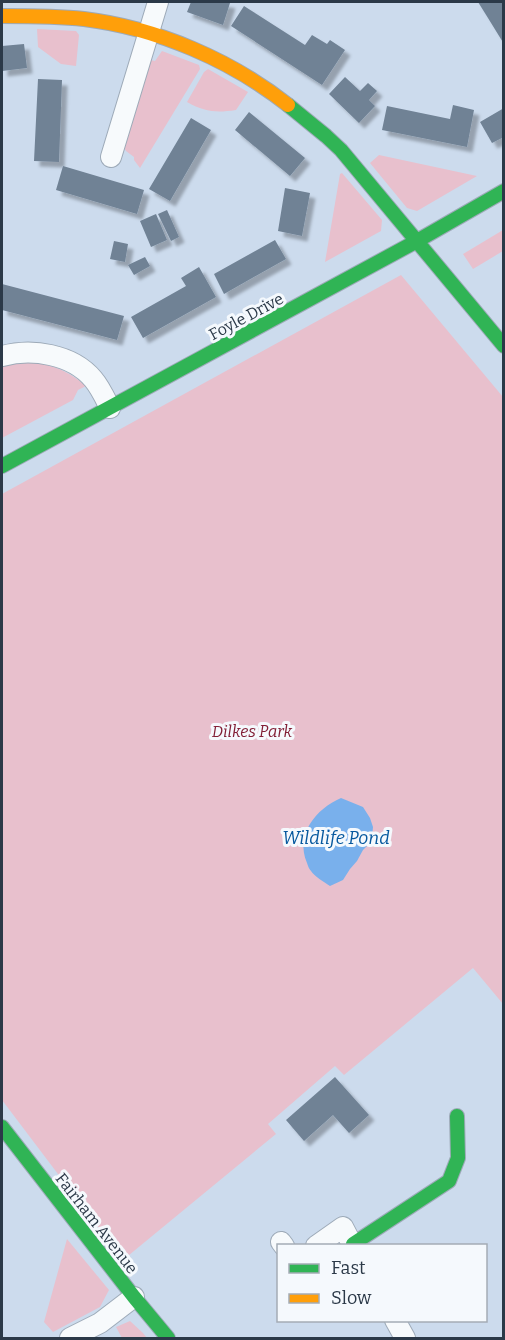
<svg xmlns="http://www.w3.org/2000/svg" width="505" height="1340" font-family="Bitter,serif">
<defs>
<filter id="shadow"><feDropShadow dx="5.5" dy="5.5" stdDeviation="1.5" flood-color="#0004"/></filter>
</defs>
<rect width="100%" height="100%" fill="#ccdbed"/>
<!-- green -->
<path fill="#e8c0cd" d="M37 29 76 31 79 35 76 66 61 64 38 47Z
M162 51 199 65 200 69 140 168 134 160V157L126 151 123 145 146 59 155 61Z
M208 69 248 92 236 110C216 113 205 112 187 102L204 72Z
M379 155 477 176 417 211 407 208 370 163Z
M342 173 382 220 381 231 325 262 340 174Z
M503 230V251L473 269 463 254Z
M401 275 503 397V1004L473 968 344 1075 335 1066 268 1124 276 1134 123 1260 2 1100V494Z
M21 361C47 363 65 368 86 386L78 390 73 400 2 438V364Z
M67 1239 109 1290 100 1307 53 1332 44 1322Z
M130 1321 143 1333 147 1338H122L116 1327Z"/>
<!-- water -->
<path fill="#79b0ec" d="M341 798 363 807 370 818 373 827 372 837 371 842 363 850 357 861 350 869 343 880 330 886C324 882 315 877 311 871 309 869 308 866 307 863 295 834 316 809 341 798Z"/>
<!-- building -->
<path fill="#708295" filter="url(#shadow)" d="M191 2H226L230 3 223 25 187 12Z
M478 2H504V44L488 18Z
M244 6 305 45 312 35 327 44 330 40 345 50 322 85 231 26Z
M24 44 27 68 2 71V46Z
M345 77 360 91 368 83 377 91 369 100 375 106 359 123 329 94Z
M38 79 62 80 59 162 34 161Z
M453 105 474 110 467 147 382 130 387 106 450 119Z
M504 108V137L492 143 480 122Z
M249 112 305 158 290 176 235 130Z
M191 118 211 130 170 201 149 189Z
M63 166 144 190 137 214 56 190Z
M285 188 310 193 302 236 278 231Z
M167 210 179 237 171 241 158 214Z
M156 214 167 240 151 247 140 221Z
M275 240 286 259 224 294 214 274Z
M114 241 128 244 125 262 110 259Z
M145 257 150 266 134 275 128 265Z
M199 267 216 297 143 338 131 317 186 286 181 278Z
M2 284 124 316 117 340 2 310Z
M335 1077 369 1115 349 1133 333 1115 304 1141 286 1120Z"/>
<g fill="none" stroke-linecap="round" stroke-linejoin="round">
<defs>
<path id="street" d="M111 157 158 2
M2 356C32 348 72 354 93 379 100 387 105 398 110 408
M281 1242 284 1246
M316 1246 343 1227 353 1246
M395 1320 405 1338
M70 1338 100 1323 134 1297"/>
<path id="fast" d="M288 105 326 136 341 150 504 346
M2 466 417 241 504 191
M2 1127 134 1297 168 1338
M353 1244 449 1181 458 1158 457 1116"/>
<path id="slow" d="M2 16C30 16 57 16 84 19 157 28 231 60 288 105"/>
</defs>
<!-- street casing -->
<use href="#street" stroke="#9daab8" stroke-width="22"/>
<!-- fast casing -->
<use href="#fast" stroke="#9daab8" stroke-width="16"/>
<!-- slow casing -->
<use href="#slow" stroke="#9daab8" stroke-width="16"/>
<!-- street -->
<use href="#street" stroke="#f7fafc" stroke-width="20"/>
<!-- fast -->
<use href="#fast" stroke="#30b455" stroke-width="14"/>
<!-- slow -->
<use href="#slow" stroke="#ff9f0a" stroke-width="14"/>
</g>
<g text-anchor="middle" stroke-width="6" stroke-linejoin="round" paint-order="stroke">
<!-- street labels -->
<g font-size="16" fill="#2b3948" stroke="#f5f9fd">
<text transform="translate(246 316) rotate(-28)" y="6">Foyle Drive</text>
<text transform="translate(97 1223) rotate(52)" y="6">Fairham Avenue</text>
</g>
<!-- park labels -->
<g font-size="16" font-style="italic" fill="#821f36" stroke="#f5f9fd">
<text x="252" y="737">Dilkes Park</text>
</g>
<!-- water labels -->
<g font-size="18" font-style="italic" fill="#06589e" stroke="#f5f9fd">
<text x="336" y="844">Wildlife Pond</text>
</g>
</g>
<!-- border -->
<rect width="505" height="1340" fill="none" stroke="#2b3948" stroke-width="6"/>
<!-- legend -->
<rect x="277" y="1244" width="210" height="78" fill="#f5f9fd" stroke="#a4acb5" stroke-width="1.5"/>
<rect x="289" y="1264" width="30" height="9" fill="#30b455" stroke="#a4acb5" stroke-width="1.5"/>
<text x="331" y="1274" font-size="18" fill="#2b3948">Fast</text>
<rect x="289" y="1294" width="30" height="9" fill="#ff9f0a" stroke="#a4acb5" stroke-width="1.5"/>
<text x="331" y="1304" font-size="18" fill="#2b3948">Slow</text>
</svg>
